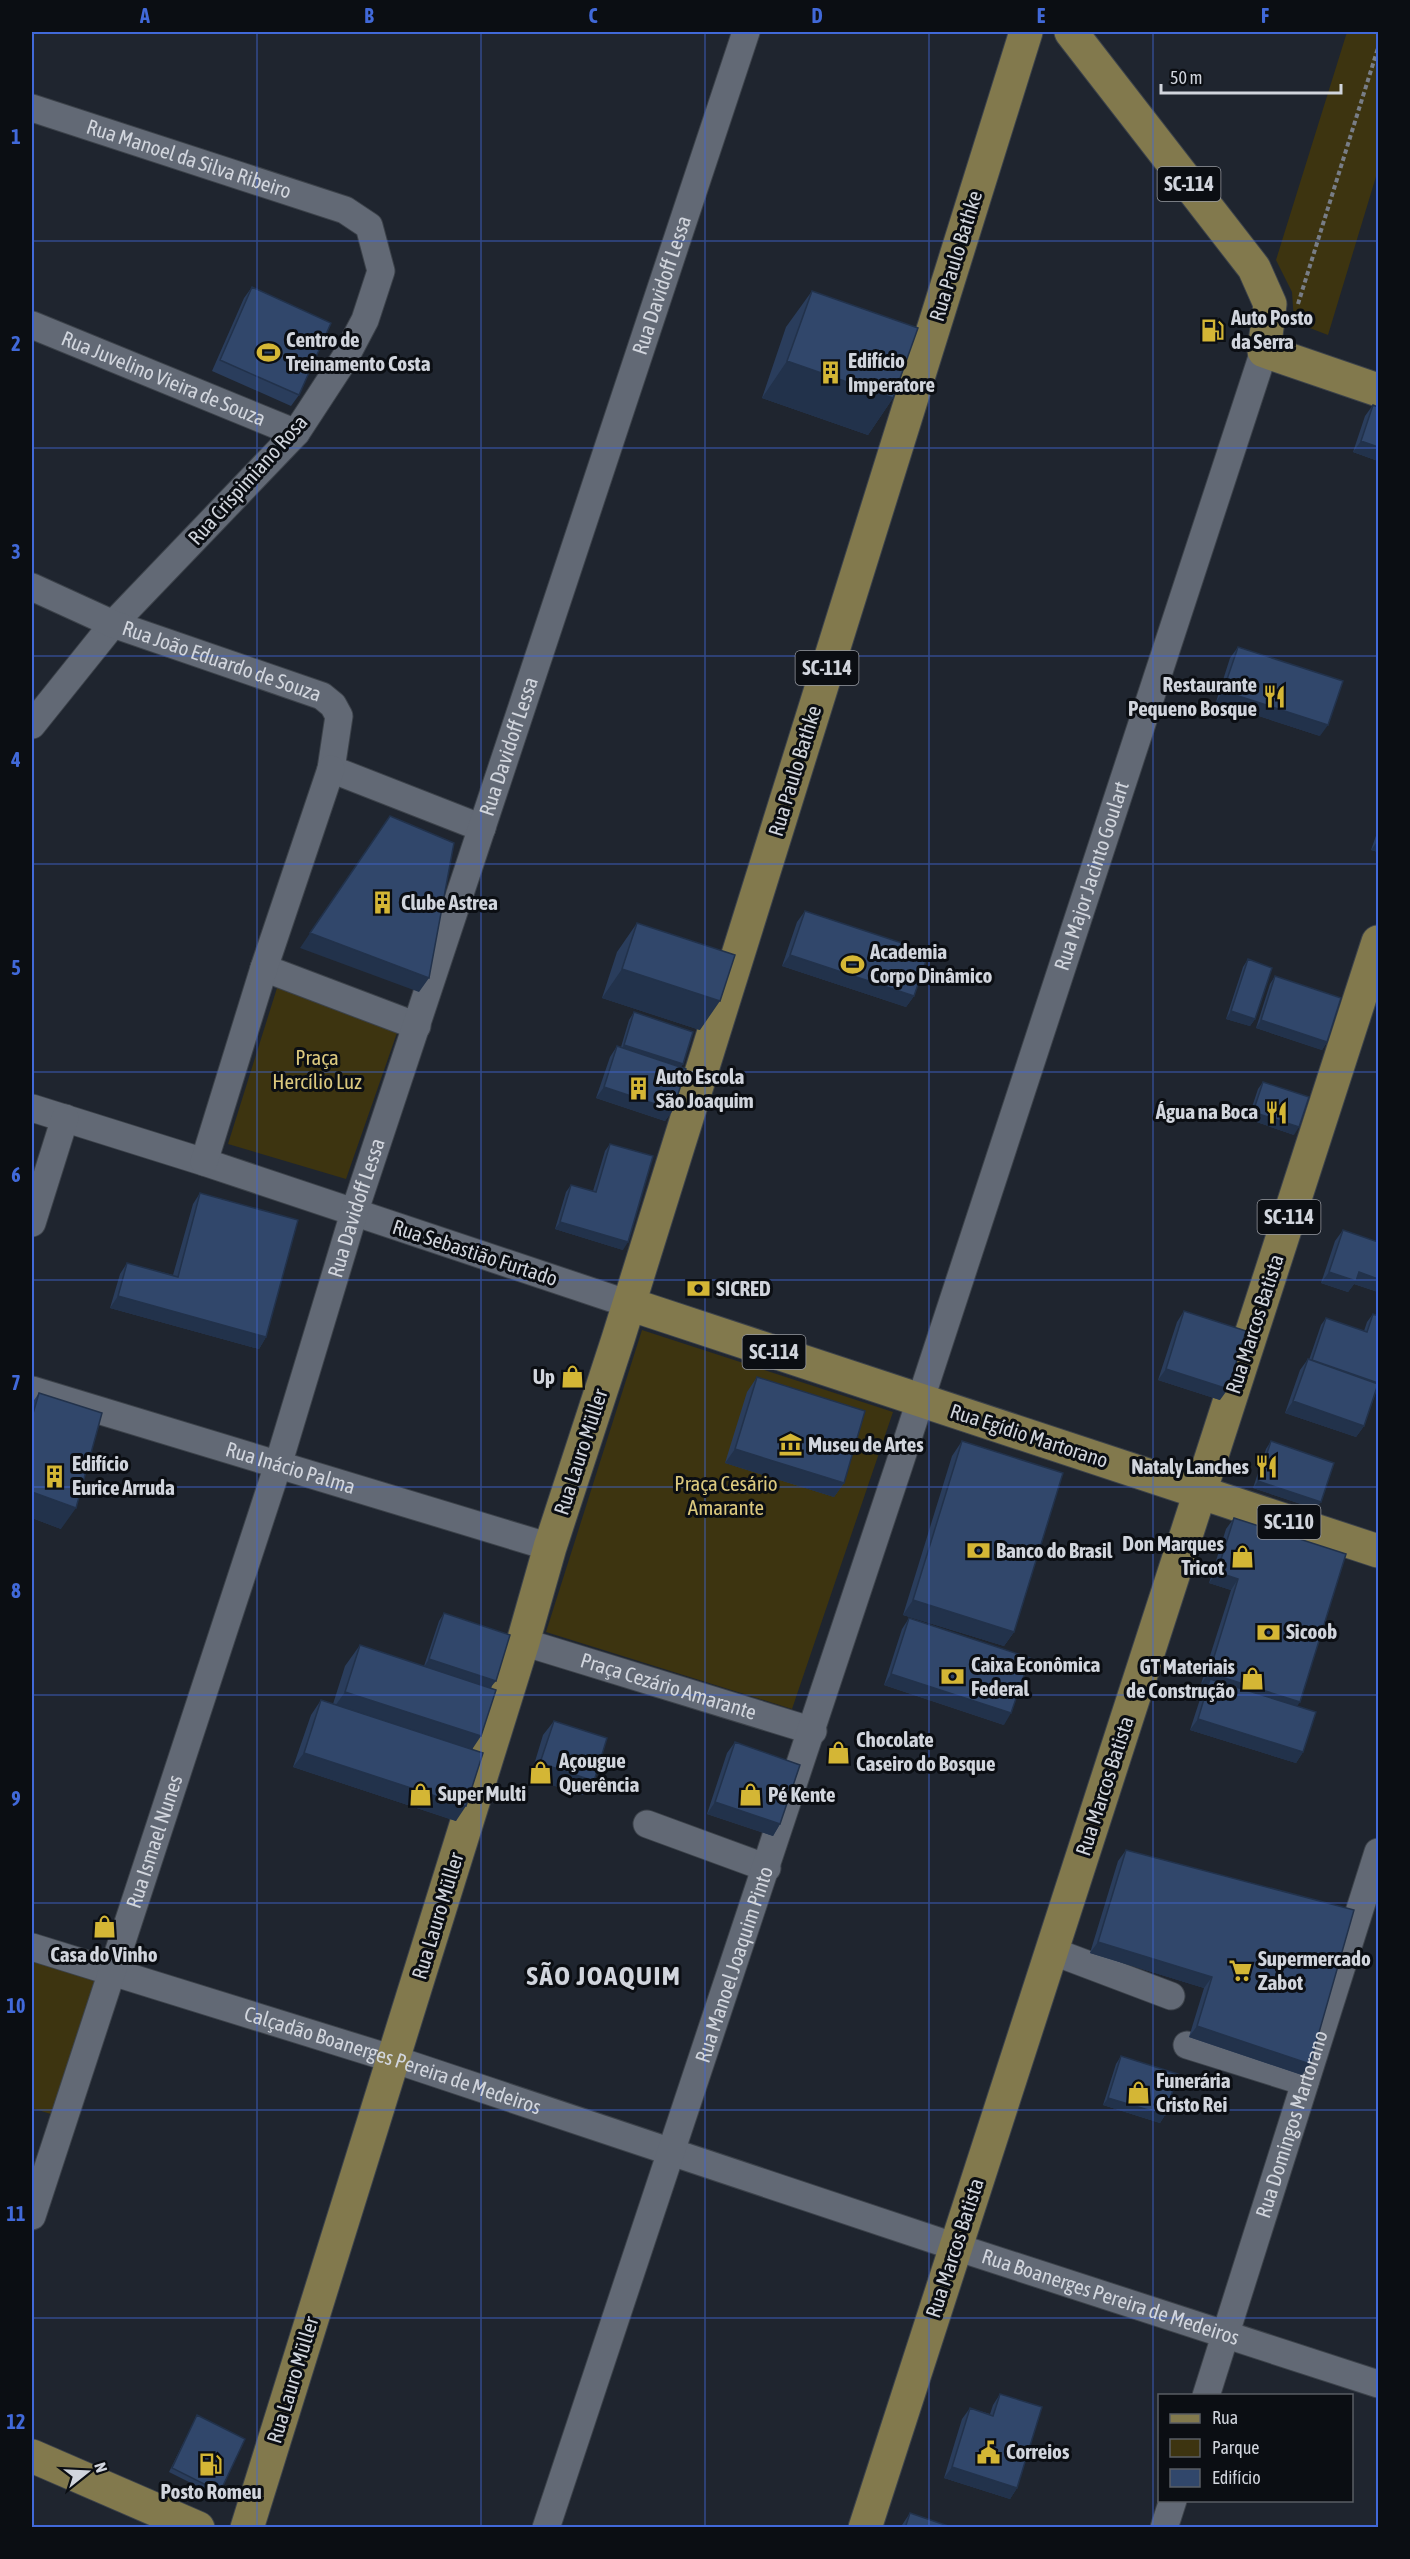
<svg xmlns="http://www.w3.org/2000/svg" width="1410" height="2559" font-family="'Asap Condensed',sans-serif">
<rect width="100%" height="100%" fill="#1f252f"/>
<!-- green -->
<path fill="#3d3410" d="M1347 32H1378V170L1328 335 1294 322 1292 292 1276 260Z
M277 988 398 1030 346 1179 228 1144Z
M642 1330 893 1412 792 1709 546 1632Z
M32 1956 103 1979 60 2117 32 2108Z"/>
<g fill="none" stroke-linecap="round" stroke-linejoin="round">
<defs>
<g id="minor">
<path id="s1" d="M32 108 345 210 369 226 381 271 365 320 345 358 296 433 113 624 32 725"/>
<path id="s2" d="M32 325 296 433"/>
<path id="s3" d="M32 587 113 624 322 696 333 705 339 716 331 769 482 828"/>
<path d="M264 968 417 1026"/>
<path d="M32 1108 204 1162 629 1304"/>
<path d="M204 1162 264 968 331 769"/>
<path d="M32 1223 65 1118"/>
<path id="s4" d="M32 1390 550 1547"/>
<path id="s5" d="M523 1642 813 1731"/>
<path d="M647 1824 767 1868"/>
<path id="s6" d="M32 1947 393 2059 956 2247 1378 2384"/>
<path d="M1052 1951 1171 1996"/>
<path d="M1187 2045 1305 2082"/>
<path id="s7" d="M32 2216 278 1465 354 1213 746 32"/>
<path id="s8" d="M1206 2396 1378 1852"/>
<path id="s9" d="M546 2528C791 1804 1025 1077 1264 351"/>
<path d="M1164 2528 1173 2500"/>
</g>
<path id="major" d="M1071 32 1254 268 1270 304 1264 351 1378 390
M629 1304 1378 1551
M32 2456 198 2528
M247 2528 523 1642 550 1547 618 1339 1026 32
M865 2528 1378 942"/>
</defs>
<!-- minor casing -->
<use href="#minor" stroke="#3c424a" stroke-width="29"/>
<!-- major casing -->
<use href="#major" stroke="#3c424a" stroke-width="35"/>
<!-- path -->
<path stroke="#787d86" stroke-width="4" stroke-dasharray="4.5 3" stroke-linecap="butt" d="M1298 304 1378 48"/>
<!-- minor -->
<use href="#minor" stroke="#626975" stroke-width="27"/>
<!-- major -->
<use href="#major" stroke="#82794d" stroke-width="33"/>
</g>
<!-- wall -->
<path fill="#2a3d5c" d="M252 287 299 395 291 406 212 371 244 298Z
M812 291 893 398 868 435 762 398 786 327Z
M1373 405 1378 407V461L1353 452 1365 416Z
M1238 647 1320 736 1216 702 1230 658Z
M1378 830V852L1371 850Z
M805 911 914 996 906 1007 782 966 797 922Z
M637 923 700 1030 602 998 617 952Z
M1248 959 1255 1019 1250 1026 1226 1019 1243 967Z
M1275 976 1327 1042 1322 1050 1256 1028 1270 984Z
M634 1012 683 1064 681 1067 673 1110 665 1121 596 1098 610 1057 617 1046 621 1047 629 1020Z
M1263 1082 1294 1135 1248 1119 1258 1089Z
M610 1144 623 1250 555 1229 566 1192 571 1185 593 1191 605 1151Z
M200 1193 266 1337 259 1349 110 1308 120 1274 127 1263 173 1275 193 1204Z
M1343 1230 1378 1242V1292L1354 1284 1348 1292 1321 1283 1335 1241Z
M1184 1311 1220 1400 1158 1380 1177 1322Z
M1373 1314 1376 1392 1364 1426 1356 1437 1285 1413 1300 1370 1308 1359 1309 1360 1321 1325 1326 1318 1364 1331 1367 1322Z
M757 1377 844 1483 834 1497 725 1463 747 1392Z
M39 1393 61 1529 32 1518V1403Z
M962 1441 1014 1632 1004 1646 903 1615 952 1456Z
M1271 1441 1316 1509 1253 1488 1266 1449Z
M1234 1518 1297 1706 1303 1752 1296 1763 1190 1730 1203 1690 1206 1686 1201 1684 1231 1590 1209 1583 1226 1529Z
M444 1613 491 1688 472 1750 456 1821 293 1767 311 1715 321 1700 333 1704 345 1666 360 1645 424 1666 439 1621Z
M909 1618 1004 1725 884 1685 902 1629Z
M554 1721 583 1795 530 1778 543 1735Z
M735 1742 780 1824 773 1836 707 1814 727 1753Z
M1126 1850 1302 2075 1189 2037 1204 1988 1090 1953 1118 1861Z
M1121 2056 1165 2115 1160 2123 1103 2105 1116 2064Z
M1000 2394 1017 2488 1010 2499 944 2478 962 2419 970 2408 990 2414 993 2405Z
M197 2415 220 2492 217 2496 169 2472Z
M910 2513 954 2528H900Z"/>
<!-- shaded-wall -->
<path fill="#22324b" d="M787 361 893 398 868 435 762 398Z
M1361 441 1378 447V461L1353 452Z
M1223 691 1328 725 1320 736 1216 702Z
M1377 842 1378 843V852L1371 850Z
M310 933 429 978 419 992 300 948Z
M790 955 914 996 906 1007 782 966Z
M622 969 720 1001 700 1030 602 998Z
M1231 1011 1255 1019 1250 1026 1226 1019Z
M1261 1020 1327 1042 1322 1050 1256 1028Z
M624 1045 683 1064 678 1072 619 1053Z
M604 1087 673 1110 665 1121 596 1098Z
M1253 1112 1299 1127 1294 1135 1248 1119Z
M560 1222 628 1242 623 1250 555 1229Z
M1329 1272H1359L1378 1279V1292L1354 1284 1348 1292 1321 1283Z
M118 1296 266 1337 259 1349 110 1308Z
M1166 1369 1228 1389 1220 1400 1158 1380Z
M1293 1401 1364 1426 1356 1437 1285 1413Z
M735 1449 844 1483 834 1497 725 1463Z
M1258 1481 1321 1502 1316 1509 1253 1488Z
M32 1492 76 1508 61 1529 32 1518Z
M1217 1572 1238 1579 1231 1590 1209 1583Z
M913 1600 1014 1632 1004 1646 903 1615Z
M429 1659 496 1681 490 1688 424 1667Z
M1209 1673 1300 1702 1292 1714 1210 1679 1206 1686 1201 1684Z
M891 1674 1011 1713 1004 1725 884 1685Z
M345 1692 481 1736 467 1757 330 1713Z
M1198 1719 1303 1752 1296 1763 1190 1730Z
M304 1753 466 1806 456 1821 293 1767Z
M540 1763 594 1781 583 1795 530 1778Z
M715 1802 780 1824 773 1836 707 1814Z
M1098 1942 1212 1977 1204 1988 1090 1953Z
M1197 2026 1310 2064 1302 2075 1189 2037Z
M1108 2098 1165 2115 1160 2123 1103 2105Z
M952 2467 1017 2488 1010 2499 944 2478Z"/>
<!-- building -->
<path fill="#31476b" stroke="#22324b" stroke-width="1.5" d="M252 287 331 323 299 395 220 360Z
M812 291 918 328 893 398 787 361Z
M1373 405 1378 407V447L1361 441Z
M1238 647 1343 681 1328 725 1223 691Z
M390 816 454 843 429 978 310 933Z
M805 911 929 952 914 996 790 955Z
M637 923 735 955 720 1001 622 969Z
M1248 959 1272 968 1255 1019 1231 1011Z
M1275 976 1341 998 1327 1042 1261 1020Z
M634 1012 693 1032 683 1064 624 1045Z
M617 1046 686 1069 673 1110 604 1087Z
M1263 1082 1309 1097 1299 1127 1253 1112Z
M610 1144 653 1156 628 1242 560 1222 571 1185 596 1192Z
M200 1193 298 1220 266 1337 118 1296 127 1263 178 1277Z
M1343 1230 1378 1242V1279L1359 1272 1356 1281 1329 1272Z
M1184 1311 1246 1331 1228 1389 1166 1369Z
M1373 1314 1378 1316V1383L1312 1360 1326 1318 1367 1332Z
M1308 1359 1378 1384 1364 1426 1293 1401Z
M757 1377 865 1411 844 1483 735 1449Z
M39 1393 102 1413 76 1508 32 1492V1417Z
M962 1441 1063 1473 1014 1632 913 1600Z
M1271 1441 1334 1463 1321 1502 1258 1481Z
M1234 1518 1346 1554 1300 1702 1209 1673 1238 1579 1217 1572Z
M444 1613 510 1635 496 1681 429 1659Z
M909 1618 1030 1658 1011 1713 891 1674Z
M360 1645 496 1690 481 1736 345 1692Z
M1210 1679 1316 1712 1303 1752 1198 1719Z
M321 1700 483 1753 466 1806 304 1753Z
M554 1721 607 1738 594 1781 540 1763Z
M735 1742 800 1765 780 1824 715 1802Z
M1126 1850 1354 1910 1310 2064 1197 2026 1212 1977 1098 1942Z
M1121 2056 1178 2074 1165 2115 1108 2098Z
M1000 2394 1042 2407 1017 2488 952 2467 970 2408 993 2416Z
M197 2415 245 2439 220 2492 172 2468Z
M910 2513 954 2528H905Z"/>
<!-- grid -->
<path fill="none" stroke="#4169d9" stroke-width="1.5" stroke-opacity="0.55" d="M257 32V2528M481 32V2528M705 32V2528M929 32V2528M1153 32V2528M32 241H1378M32 448H1378M32 656H1378M32 864H1378M32 1072H1378M32 1280H1378M32 1487H1378M32 1695H1378M32 1903H1378M32 2110H1378M32 2318H1378"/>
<!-- icons -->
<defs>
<symbol id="fuel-bare" viewBox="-9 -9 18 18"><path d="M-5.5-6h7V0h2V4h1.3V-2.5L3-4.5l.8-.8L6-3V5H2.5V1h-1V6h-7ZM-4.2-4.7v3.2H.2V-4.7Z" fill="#d4b635" stroke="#0b0e13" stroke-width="2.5" paint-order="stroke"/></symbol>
<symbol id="stadium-bare" viewBox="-9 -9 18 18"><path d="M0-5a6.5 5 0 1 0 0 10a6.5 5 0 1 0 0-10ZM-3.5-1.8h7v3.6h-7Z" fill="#d4b635" stroke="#0b0e13" stroke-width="2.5" paint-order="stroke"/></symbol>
<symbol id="building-bare" viewBox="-9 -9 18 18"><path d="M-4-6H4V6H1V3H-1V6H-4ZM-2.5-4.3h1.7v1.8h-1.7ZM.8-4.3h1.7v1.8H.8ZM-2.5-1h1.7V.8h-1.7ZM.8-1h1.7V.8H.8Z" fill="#d4b635" stroke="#0b0e13" stroke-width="2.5" paint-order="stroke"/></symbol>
<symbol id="restaurant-bare" viewBox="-9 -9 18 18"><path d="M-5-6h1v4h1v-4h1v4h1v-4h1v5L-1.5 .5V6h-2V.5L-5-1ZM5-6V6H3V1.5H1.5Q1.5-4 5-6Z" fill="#d4b635" stroke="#0b0e13" stroke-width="2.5" paint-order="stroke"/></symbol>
<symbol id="bank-bare" viewBox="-9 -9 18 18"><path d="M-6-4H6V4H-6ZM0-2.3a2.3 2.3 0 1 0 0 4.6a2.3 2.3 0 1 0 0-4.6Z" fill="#d4b635" stroke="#0b0e13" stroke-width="2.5" paint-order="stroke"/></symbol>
<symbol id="shop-bare" viewBox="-9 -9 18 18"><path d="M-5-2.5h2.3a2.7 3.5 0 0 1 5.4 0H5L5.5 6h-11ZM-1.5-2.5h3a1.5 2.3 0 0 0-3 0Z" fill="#d4b635" stroke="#0b0e13" stroke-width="2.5" paint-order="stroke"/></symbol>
<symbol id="museum-bare" viewBox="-9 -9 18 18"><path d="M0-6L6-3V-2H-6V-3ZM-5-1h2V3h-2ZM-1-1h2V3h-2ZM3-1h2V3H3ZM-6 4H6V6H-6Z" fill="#d4b635" stroke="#0b0e13" stroke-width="2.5" paint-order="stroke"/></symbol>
<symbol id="supermarket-bare" viewBox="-9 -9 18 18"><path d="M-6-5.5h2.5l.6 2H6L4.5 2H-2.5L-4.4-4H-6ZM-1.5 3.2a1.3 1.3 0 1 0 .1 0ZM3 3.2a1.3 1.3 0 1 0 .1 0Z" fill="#d4b635" stroke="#0b0e13" stroke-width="2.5" paint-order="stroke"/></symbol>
<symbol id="civic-bare" viewBox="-9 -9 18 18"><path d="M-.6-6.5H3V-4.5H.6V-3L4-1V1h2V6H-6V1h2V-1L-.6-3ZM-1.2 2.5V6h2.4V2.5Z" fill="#d4b635" stroke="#0b0e13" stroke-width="2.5" paint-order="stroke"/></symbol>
</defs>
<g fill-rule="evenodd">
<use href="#fuel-bare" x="1196" y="314" width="33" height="33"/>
<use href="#stadium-bare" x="252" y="336" width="33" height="33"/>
<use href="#building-bare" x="814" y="356" width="33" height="33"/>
<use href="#restaurant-bare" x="1258" y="680" width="33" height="33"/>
<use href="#building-bare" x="366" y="886" width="33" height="33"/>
<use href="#stadium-bare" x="836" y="948" width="33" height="33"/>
<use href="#building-bare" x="622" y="1072" width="33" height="33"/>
<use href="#restaurant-bare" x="1260" y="1096" width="33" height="33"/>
<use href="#bank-bare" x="682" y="1272" width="33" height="33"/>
<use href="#shop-bare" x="556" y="1360" width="33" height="33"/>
<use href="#museum-bare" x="774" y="1428" width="33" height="33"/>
<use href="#restaurant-bare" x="1250" y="1450" width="33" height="33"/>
<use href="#building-bare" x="38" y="1460" width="33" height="33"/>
<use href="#bank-bare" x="962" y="1534" width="33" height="33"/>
<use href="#shop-bare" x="1226" y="1540" width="33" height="33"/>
<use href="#bank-bare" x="1252" y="1616" width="33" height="33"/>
<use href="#bank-bare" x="936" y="1660" width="33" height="33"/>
<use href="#shop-bare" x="1236" y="1662" width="33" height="33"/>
<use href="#shop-bare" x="822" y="1736" width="33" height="33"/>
<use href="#shop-bare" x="524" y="1756" width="33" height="33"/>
<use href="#shop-bare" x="404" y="1778" width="33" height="33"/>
<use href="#shop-bare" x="734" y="1778" width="33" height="33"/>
<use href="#shop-bare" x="88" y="1910" width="33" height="33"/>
<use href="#supermarket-bare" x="1224" y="1954" width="33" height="33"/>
<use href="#shop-bare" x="1122" y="2076" width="33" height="33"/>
<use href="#civic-bare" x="972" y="2436" width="33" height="33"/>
<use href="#fuel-bare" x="194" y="2448" width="33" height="33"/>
</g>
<g text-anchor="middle" stroke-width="6" stroke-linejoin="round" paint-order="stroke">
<!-- shield labels -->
<g fill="#0b0e13" stroke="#9699a0" stroke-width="1.5">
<rect x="1157.5" y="167" width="63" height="34" rx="4.5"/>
<rect x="795.5" y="651" width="63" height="34" rx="4.5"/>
<rect x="1257.5" y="1200" width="63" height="34" rx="4.5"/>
<rect x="742.5" y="1335" width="63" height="34" rx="4.5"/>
<rect x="1257.5" y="1505" width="63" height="34" rx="4.5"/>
</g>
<g font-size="20" font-weight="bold" fill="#d1d5dd">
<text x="1189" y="191">SC-114</text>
<text x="827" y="675">SC-114</text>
<text x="1289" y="1224">SC-114</text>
<text x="774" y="1359">SC-114</text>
<text x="1289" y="1529">SC-110</text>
</g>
<!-- street labels -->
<g font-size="21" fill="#d1d5dd" stroke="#0b0e13">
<text dy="7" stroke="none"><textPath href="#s1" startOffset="165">Rua Manoel da Silva Ribeiro</textPath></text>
<text transform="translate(956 256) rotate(-73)" y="7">Rua Paulo Bathke</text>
<text dy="7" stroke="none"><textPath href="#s7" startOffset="2031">Rua Davidoff Lessa</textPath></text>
<text dy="7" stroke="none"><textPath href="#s2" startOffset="142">Rua Juvelino Vieira de Souza</textPath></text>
<text transform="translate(248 480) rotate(-48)" y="7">Rua Crispimiano Rosa</text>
<text dy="7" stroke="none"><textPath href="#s3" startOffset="204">Rua João Eduardo de Souza</textPath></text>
<text dy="7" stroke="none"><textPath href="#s7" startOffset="1545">Rua Davidoff Lessa</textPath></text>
<text transform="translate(795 771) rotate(-73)" y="7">Rua Paulo Bathke</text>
<text dy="7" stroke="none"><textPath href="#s9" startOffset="1740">Rua Major Jacinto Goulart</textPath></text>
<text dy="7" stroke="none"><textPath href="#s7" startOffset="1059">Rua Davidoff Lessa</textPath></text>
<text transform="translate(475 1253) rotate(18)" y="7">Rua Sebastião Furtado</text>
<text transform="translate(1255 1324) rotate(-72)" y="7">Rua Marcos Batista</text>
<text transform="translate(1029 1436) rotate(18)" y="7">Rua Egídio Martorano</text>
<text transform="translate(581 1452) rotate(-72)" y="7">Rua Lauro Müller</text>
<text dy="7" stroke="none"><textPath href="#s4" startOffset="270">Rua Inácio Palma</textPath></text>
<text dy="7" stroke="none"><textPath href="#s5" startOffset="152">Praça Cezário Amarante</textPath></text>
<text transform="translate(1105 1786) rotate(-72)" y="7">Rua Marcos Batista</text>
<text dy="7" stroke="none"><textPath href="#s7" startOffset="394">Rua Ismael Nunes</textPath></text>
<text transform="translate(438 1916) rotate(-73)" y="7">Rua Lauro Müller</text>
<text dy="7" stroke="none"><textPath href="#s9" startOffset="594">Rua Manoel Joaquim Pinto</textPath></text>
<text dy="7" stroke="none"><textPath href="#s6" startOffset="378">Calçadão Boanerges Pereira de Medeiros</textPath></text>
<text dy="7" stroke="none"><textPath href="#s8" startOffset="285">Rua Domingos Martorano</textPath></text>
<text transform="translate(955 2248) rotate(-72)" y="7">Rua Marcos Batista</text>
<text dy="7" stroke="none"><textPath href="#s6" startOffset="1134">Rua Boanerges Pereira de Medeiros</textPath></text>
<text transform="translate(293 2380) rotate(-73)" y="7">Rua Lauro Müller</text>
</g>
<!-- poi labels -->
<g font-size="21" font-weight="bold" fill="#d1d5dd" stroke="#0b0e13" text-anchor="start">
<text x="1231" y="325">Auto Posto<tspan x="1231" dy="24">da Serra</tspan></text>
<text x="286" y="347">Centro de<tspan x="286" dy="24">Treinamento Costa</tspan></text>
<text x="848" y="368">Edifício<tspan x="848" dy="24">Imperatore</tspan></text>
<text x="1257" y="692" text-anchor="end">Restaurante<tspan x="1257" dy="24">Pequeno Bosque</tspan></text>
<text x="401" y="910">Clube Astrea</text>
<text x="870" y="959">Academia<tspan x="870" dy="24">Corpo Dinâmico</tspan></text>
<text x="656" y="1084">Auto Escola<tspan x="656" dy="24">São Joaquim</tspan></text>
<text x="1258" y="1119" text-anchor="end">Água na Boca</text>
<text x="716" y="1296">SICRED</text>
<text x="555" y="1384" text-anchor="end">Up</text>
<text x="808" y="1452">Museu de Artes</text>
<text x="72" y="1471">Edifício<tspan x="72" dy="24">Eurice Arruda</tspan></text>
<text x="1249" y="1474" text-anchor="end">Nataly Lanches</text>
<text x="1224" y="1551" text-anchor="end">Don Marques<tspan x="1224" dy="24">Tricot</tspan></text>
<text x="996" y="1558">Banco do Brasil</text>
<text x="1286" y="1639">Sicoob</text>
<text x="971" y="1672">Caixa Econômica<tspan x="971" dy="24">Federal</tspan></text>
<text x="1235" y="1674" text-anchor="end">GT Materiais<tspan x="1235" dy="24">de Construção</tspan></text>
<text x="856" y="1747">Chocolate<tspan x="856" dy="24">Caseiro do Bosque</tspan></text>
<text x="559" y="1768">Açougue<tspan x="559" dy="24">Querência</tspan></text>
<text x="438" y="1801">Super Multi</text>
<text x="768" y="1802">Pé Kente</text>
<text x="104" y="1962" text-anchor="middle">Casa do Vinho</text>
<text x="1258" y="1966">Supermercado<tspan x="1258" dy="24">Zabot</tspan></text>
<text x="1156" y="2088">Funerária<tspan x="1156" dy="24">Cristo Rei</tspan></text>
<text x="1006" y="2459">Correios</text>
<text x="211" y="2499" text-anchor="middle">Posto Romeu</text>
</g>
<!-- park labels -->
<g font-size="21" fill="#dcc97e" stroke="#0b0e13">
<text x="317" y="1065">Praça<tspan x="317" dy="24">Hercílio Luz</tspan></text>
<text x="726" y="1491">Praça Cesário<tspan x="726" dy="24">Amarante</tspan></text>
</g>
<!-- district labels -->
<g font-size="27" font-weight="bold" letter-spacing="1.5" fill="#d1d5dd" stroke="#0b0e13">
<text x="604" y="1985">SÃO JOAQUIM</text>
</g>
</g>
<!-- border -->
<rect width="1410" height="2559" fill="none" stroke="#0b0e13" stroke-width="66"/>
<!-- legend -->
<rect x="1158" y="2394" width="195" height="108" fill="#0b0e13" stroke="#5a5e64" stroke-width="1.5"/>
<rect x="1170" y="2414" width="30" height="9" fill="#82794d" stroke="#5a5e64" stroke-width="1.5"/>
<text x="1212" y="2424" font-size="18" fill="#d1d5dd">Rua</text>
<rect x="1170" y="2439" width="30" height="18" fill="#3d3410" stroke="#5a5e64" stroke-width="1.5"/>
<text x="1212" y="2454" font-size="18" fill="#d1d5dd">Parque</text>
<rect x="1170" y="2469" width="30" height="18" fill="#31476b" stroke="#5a5e64" stroke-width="1.5"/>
<text x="1212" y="2484" font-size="18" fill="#d1d5dd">Edifício</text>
<!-- north arrow -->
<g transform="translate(87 2472) rotate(72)" stroke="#0b0e13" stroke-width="4.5" paint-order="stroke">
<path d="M0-4.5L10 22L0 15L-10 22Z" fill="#d1d5dd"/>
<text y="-9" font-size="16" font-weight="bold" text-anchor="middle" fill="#d1d5dd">N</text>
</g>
<!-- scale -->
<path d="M1161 84v9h180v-9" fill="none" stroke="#d1d5dd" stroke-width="3"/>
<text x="1170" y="84" font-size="18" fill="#d1d5dd" stroke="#0b0e13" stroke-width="4.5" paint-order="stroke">50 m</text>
<rect x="33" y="33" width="1344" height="2493" fill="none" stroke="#4169d9" stroke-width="2"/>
<g font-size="20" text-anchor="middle" font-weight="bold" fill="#4169d9">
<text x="145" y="23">A</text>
<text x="369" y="23">B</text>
<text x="593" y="23">C</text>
<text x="817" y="23">D</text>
<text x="1041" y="23">E</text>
<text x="1265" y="23">F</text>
<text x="16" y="144">1</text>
<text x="16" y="351">2</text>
<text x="16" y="559">3</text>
<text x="16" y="767">4</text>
<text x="16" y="975">5</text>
<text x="16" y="1182">6</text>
<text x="16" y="1390">7</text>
<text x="16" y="1598">8</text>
<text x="16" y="1806">9</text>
<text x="16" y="2013">10</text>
<text x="16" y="2221">11</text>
<text x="16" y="2429">12</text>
</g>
</svg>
